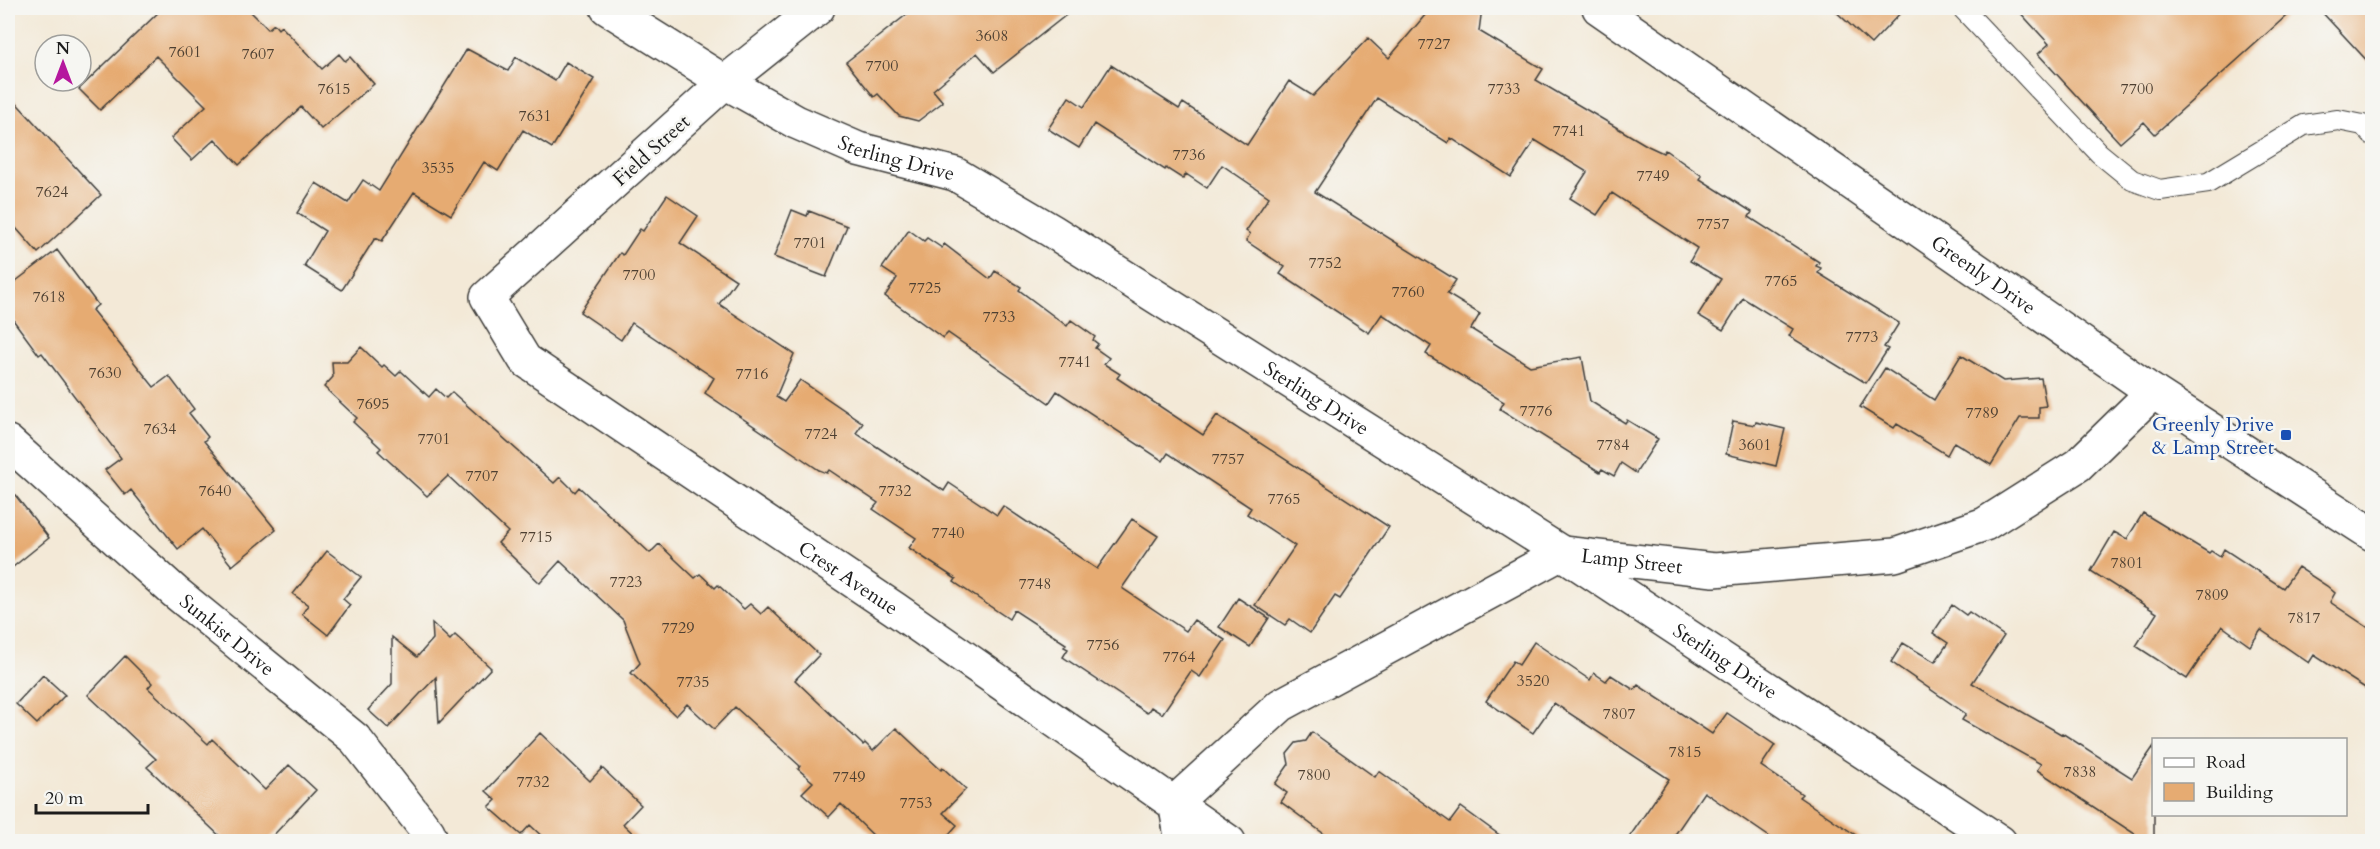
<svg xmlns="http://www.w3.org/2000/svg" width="2380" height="849" font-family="Cardo,serif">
<rect width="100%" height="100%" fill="#f6f6f2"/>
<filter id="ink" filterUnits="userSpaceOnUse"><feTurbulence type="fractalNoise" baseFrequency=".0167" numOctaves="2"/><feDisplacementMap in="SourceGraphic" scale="12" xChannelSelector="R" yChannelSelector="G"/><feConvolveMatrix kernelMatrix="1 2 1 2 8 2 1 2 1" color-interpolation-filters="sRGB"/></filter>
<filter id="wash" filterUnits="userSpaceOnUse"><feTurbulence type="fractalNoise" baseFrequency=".008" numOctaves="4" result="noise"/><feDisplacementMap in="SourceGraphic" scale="24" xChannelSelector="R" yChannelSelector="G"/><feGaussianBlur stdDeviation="1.35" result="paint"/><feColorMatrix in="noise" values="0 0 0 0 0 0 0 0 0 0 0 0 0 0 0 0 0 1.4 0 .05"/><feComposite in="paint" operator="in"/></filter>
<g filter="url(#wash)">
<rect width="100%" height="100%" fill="#f3e9d7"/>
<g id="blocks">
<!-- building -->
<path fill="#e6ab72" d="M163 8H247L268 29 274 24 278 29 281 26 322 69 339 54 345 61 350 57 374 84 321 129 301 107 239 165 215 139 192 160 171 138 206 106 156 56 100 110 79 89Z
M915 8H1075L994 72 977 53 933 90 943 102 918 121 899 116 878 94 874 97 846 62Z
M1431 8H1482L1479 31 1543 69 1536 80 1648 146 1663 153 1665 150 1702 176 1700 179 1752 212 1749 217 1819 262 1816 266 1821 268 1818 273 1899 323 1884 347 1888 349 1866 383 1789 336 1793 329 1743 298 1723 330 1698 315 1721 279 1690 261 1697 248 1612 193 1597 215 1570 198 1587 172 1535 140 1511 177 1451 138 1448 143 1377 98 1315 192 1456 280 1447 294 1480 314 1471 329 1530 366 1582 357 1590 401 1625 423 1627 420 1658 439 1636 473 1621 463 1614 476 1602 469 1600 472 1500 409 1504 402 1426 354 1431 346 1382 314 1369 333 1280 274 1285 267 1246 241 1250 234 1246 231 1269 197 1222 165 1207 188 1186 174 1183 179 1166 168 1165 170 1094 124 1079 148 1048 129 1069 97 1084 107 1111 65 1179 109 1183 103 1247 145 1289 81 1313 96 1368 38 1389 58Z
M1832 8H1905L1871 44Z
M2016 8H2295L2155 134 2144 122 2120 143 2038 54 2049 44Z
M2318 8H2373V67Z
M467 49 508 71 516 57 555 81 566 62 594 79 552 148 523 130 498 171 484 162 451 215 414 192 382 241 375 238 342 290 304 266 325 231 297 213 316 183 348 203 363 180 379 191Z
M8 94 101 195 38 253 8 219Z
M667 195 698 216 680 243 736 280 719 304 794 354 776 397 784 402 800 380 863 423 856 433 944 491 949 483 997 515 1003 506 1097 569 1132 519 1158 536 1122 588 1186 631 1194 620 1225 640 1200 677 1191 671 1162 714 1151 707 1147 713 1063 657 1068 649 1064 647 1066 644 1014 610 1009 619 954 582 956 579 909 548 916 538 873 509 878 503 829 470 827 473 819 470 804 460 705 393 714 378 632 323 621 340 580 312 620 253 623 255 640 229 643 231Z
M792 210 807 216 809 211 847 226 826 277 774 257Z
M909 230 924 241 927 238 942 248 944 244 990 279 995 271 1021 287 1019 290 1067 326 1071 320 1095 337 1093 340 1098 344 1095 348 1109 358 1104 364 1120 374 1117 378 1203 435 1217 415 1389 527 1340 599 1335 596 1310 633 1290 619 1285 625 1255 605 1295 546 1247 514 1251 508 1168 453 1163 461 1057 391 1049 403 948 333 943 338 885 296 897 278 882 268Z
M57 250 98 305 92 310 154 387 169 376 194 409 189 413 208 437 204 441 276 530 232 566 202 529 178 549 131 490 125 495 105 470 121 458 42 353 39 355 8 313V287Z
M361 347 382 367 384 365 396 376 401 371 429 397 436 389 446 398 452 392 554 483 560 477 575 492 579 487 650 553 659 544 695 578 700 574 715 588 718 585 744 609 750 604 761 614 768 607 819 655 795 680 863 745 865 743 873 751 896 728 941 770 943 768 966 789 943 813 957 825 942 842H880L841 804 829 817 802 793 813 782 798 769 800 766 735 707 714 729 687 704 676 716 631 673 640 663 623 620 560 561 540 583 498 543 508 532 448 476 427 496 378 451 381 448 353 422 357 418 324 387 333 377 332 362H347Z
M1961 355 2003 381 2041 378 2046 406 2039 407V418H2020L1991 465 1954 442 1947 455 1897 424 1894 428 1860 407 1885 368 1934 400Z
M1733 421 1755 425 1756 422 1785 429 1776 466 1726 454Z
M8 486 49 538 8 571Z
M2143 513 2209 553 2211 551 2220 557 2224 549 2283 588 2298 567 2327 586 2335 593 2330 602 2373 631V693L2314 655 2309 663 2261 630 2250 646 2222 626 2187 679 2136 646 2157 613 2091 571 2114 532 2127 539Z
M327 551 361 577 343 599 350 605 328 635 302 614 308 605 293 594Z
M1238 598 1269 618 1250 647 1219 627Z
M1952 605 1966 615 1969 612 2004 636 1972 683 2061 734 2062 733 2132 778 2154 746V842H2147L2037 770 2041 764 1962 720 1966 714 1891 662 1903 643 1935 662 1948 643 1933 633Z
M432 623 450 640 455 635 491 668 439 723 436 677 388 728 368 710 392 684V637L417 657 433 639Z
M1534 642 1590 680 1594 673 1606 681 1611 675 1634 690 1638 685 1712 734 1727 713 1775 745 1761 766 1802 794 1799 797 1866 842H1777L1704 792 1670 842H1626L1669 779 1554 703 1533 733 1486 701 1513 661 1519 665Z
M125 656 152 683 148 688 208 744 212 739 265 790 289 765 316 790 267 842H226L147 767 156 759 88 695Z
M43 675 65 695 37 724 16 704Z
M1312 732 1375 777 1379 771 1450 822 1461 807 1509 842H1335L1281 802 1287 793 1275 784 1289 764 1287 754 1296 743 1306 741Z
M540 733 590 781 602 768 641 805 623 824 642 842H548L530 825 521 835 489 807 496 800 486 791Z"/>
</g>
</g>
<g filter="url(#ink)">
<use href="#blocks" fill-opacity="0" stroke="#3c3b38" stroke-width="1.5"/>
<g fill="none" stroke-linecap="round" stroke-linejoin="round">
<defs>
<path id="service" d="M1962 8 2099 153 2132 180 2160 190 2208 183 2304 125 2338 120 2363 125 2372 135"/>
<g id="minor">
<path id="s1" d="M607 8 725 82 796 122 858 149 955 174 1052 231 1562 553 2000 842"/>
<path id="s2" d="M818 8 725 82 487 297 525 360 895 609 1229 842"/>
<path id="s3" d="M1599 8 2153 392 2372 534"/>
<path id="s4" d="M8 442 175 592 355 739 428 832 432 842"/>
<path id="s5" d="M1182 842 1175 802 1281 705 1562 553 1714 570 1895 555 1985 524 2078 465 2153 392"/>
</g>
</defs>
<!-- service casing -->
<use href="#service" stroke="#3c3b38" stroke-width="22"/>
<!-- minor casing -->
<use href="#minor" stroke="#3c3b38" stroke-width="36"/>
<!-- service -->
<use href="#service" stroke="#fff" stroke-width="20"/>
<!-- minor -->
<use href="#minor" stroke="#fff" stroke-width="33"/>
</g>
</g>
<!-- markers -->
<rect fill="#1a4fb4" stroke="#f6f6f2" stroke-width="2" x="2280" y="429" width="12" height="12" rx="3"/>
<g text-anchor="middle" stroke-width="5" stroke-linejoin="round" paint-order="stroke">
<!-- number labels -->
<g font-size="16" fill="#4e4032">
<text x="992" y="41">3608</text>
<text x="1434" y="49">7727</text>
<text x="185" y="57">7601</text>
<text x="258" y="59">7607</text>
<text x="882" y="71">7700</text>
<text x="334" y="94">7615</text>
<text x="1504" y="94">7733</text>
<text x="2137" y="94">7700</text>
<text x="535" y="121">7631</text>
<text x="1569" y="136">7741</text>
<text x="1189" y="160">7736</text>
<text x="438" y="173">3535</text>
<text x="1653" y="181">7749</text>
<text x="52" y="197">7624</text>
<text x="1713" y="229">7757</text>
<text x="810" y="248">7701</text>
<text x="1325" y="268">7752</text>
<text x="639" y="280">7700</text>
<text x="1781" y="286">7765</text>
<text x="925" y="293">7725</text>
<text x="1408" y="297">7760</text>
<text x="49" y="302">7618</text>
<text x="999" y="322">7733</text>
<text x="1862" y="342">7773</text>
<text x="1075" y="367">7741</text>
<text x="105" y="378">7630</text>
<text x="752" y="379">7716</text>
<text x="373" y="409">7695</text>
<text x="1536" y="416">7776</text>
<text x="1982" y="418">7789</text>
<text x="160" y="434">7634</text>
<text x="821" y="439">7724</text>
<text x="434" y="444">7701</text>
<text x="1613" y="450">7784</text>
<text x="1755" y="450">3601</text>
<text x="1228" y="464">7757</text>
<text x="482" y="481">7707</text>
<text x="215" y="496">7640</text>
<text x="895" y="496">7732</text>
<text x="1284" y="504">7765</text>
<text x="948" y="538">7740</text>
<text x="536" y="542">7715</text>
<text x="2127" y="568">7801</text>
<text x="626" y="587">7723</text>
<text x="1035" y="589">7748</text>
<text x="2212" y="600">7809</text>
<text x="2304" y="623">7817</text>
<text x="678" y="633">7729</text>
<text x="1103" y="650">7756</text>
<text x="1179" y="662">7764</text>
<text x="1533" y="686">3520</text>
<text x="693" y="687">7735</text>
<text x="1619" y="719">7807</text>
<text x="1685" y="757">7815</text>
<text x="2080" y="777">7838</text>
<text x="1314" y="780">7800</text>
<text x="849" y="782">7749</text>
<text x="533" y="787">7732</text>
<text x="916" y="808">7753</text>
</g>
<!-- street labels -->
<g font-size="20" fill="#1c1c1c" stroke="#f6f6f2">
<text transform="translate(651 150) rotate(-42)" y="7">Field Street</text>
<text dy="7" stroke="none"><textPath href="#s1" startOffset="328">Sterling Drive</textPath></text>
<text dy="7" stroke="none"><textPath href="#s3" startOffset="468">Greenly Drive</textPath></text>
<text dy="7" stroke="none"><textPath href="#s1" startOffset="814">Sterling Drive</textPath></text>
<text dy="7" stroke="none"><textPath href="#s5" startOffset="574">Lamp Street</textPath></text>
<text dy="7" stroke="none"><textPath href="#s2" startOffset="903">Crest Avenue</textPath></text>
<text dy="7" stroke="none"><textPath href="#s4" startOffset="292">Sunkist Drive</textPath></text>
<text dy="7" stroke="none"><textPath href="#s1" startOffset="1300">Sterling Drive</textPath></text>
</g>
<!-- transit labels -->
<g font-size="20" fill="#164399" stroke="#f6f6f2" text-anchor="end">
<text x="2274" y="431">Greenly Drive<tspan x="2274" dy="23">&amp; Lamp Street</tspan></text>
</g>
</g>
<!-- margin -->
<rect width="2380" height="849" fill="none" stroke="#f6f6f2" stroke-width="30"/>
<!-- legend -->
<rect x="2152" y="738" width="195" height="78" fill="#f6f6f2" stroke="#9f9f9c" stroke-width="1.5"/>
<rect x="2164" y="758" width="30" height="9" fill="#ffffff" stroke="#9f9f9c" stroke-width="1.5"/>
<text x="2206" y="768" font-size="18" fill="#1c1c1c">Road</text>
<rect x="2164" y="783" width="30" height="18" fill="#e6ab72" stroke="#9f9f9c" stroke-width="1.5"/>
<text x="2206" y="798" font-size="18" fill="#1c1c1c">Building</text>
<!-- north arrow -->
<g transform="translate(63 63)"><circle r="28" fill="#f6f6f2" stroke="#9f9f9c" stroke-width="1.5"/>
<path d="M0-4.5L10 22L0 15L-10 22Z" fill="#b5179e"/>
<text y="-9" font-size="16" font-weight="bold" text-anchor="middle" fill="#1c1c1c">N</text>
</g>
<!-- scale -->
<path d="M36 804v9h112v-9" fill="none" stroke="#1c1c1c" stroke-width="3"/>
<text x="45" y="804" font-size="18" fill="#1c1c1c" stroke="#f6f6f2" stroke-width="4.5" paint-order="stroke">20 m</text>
</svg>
